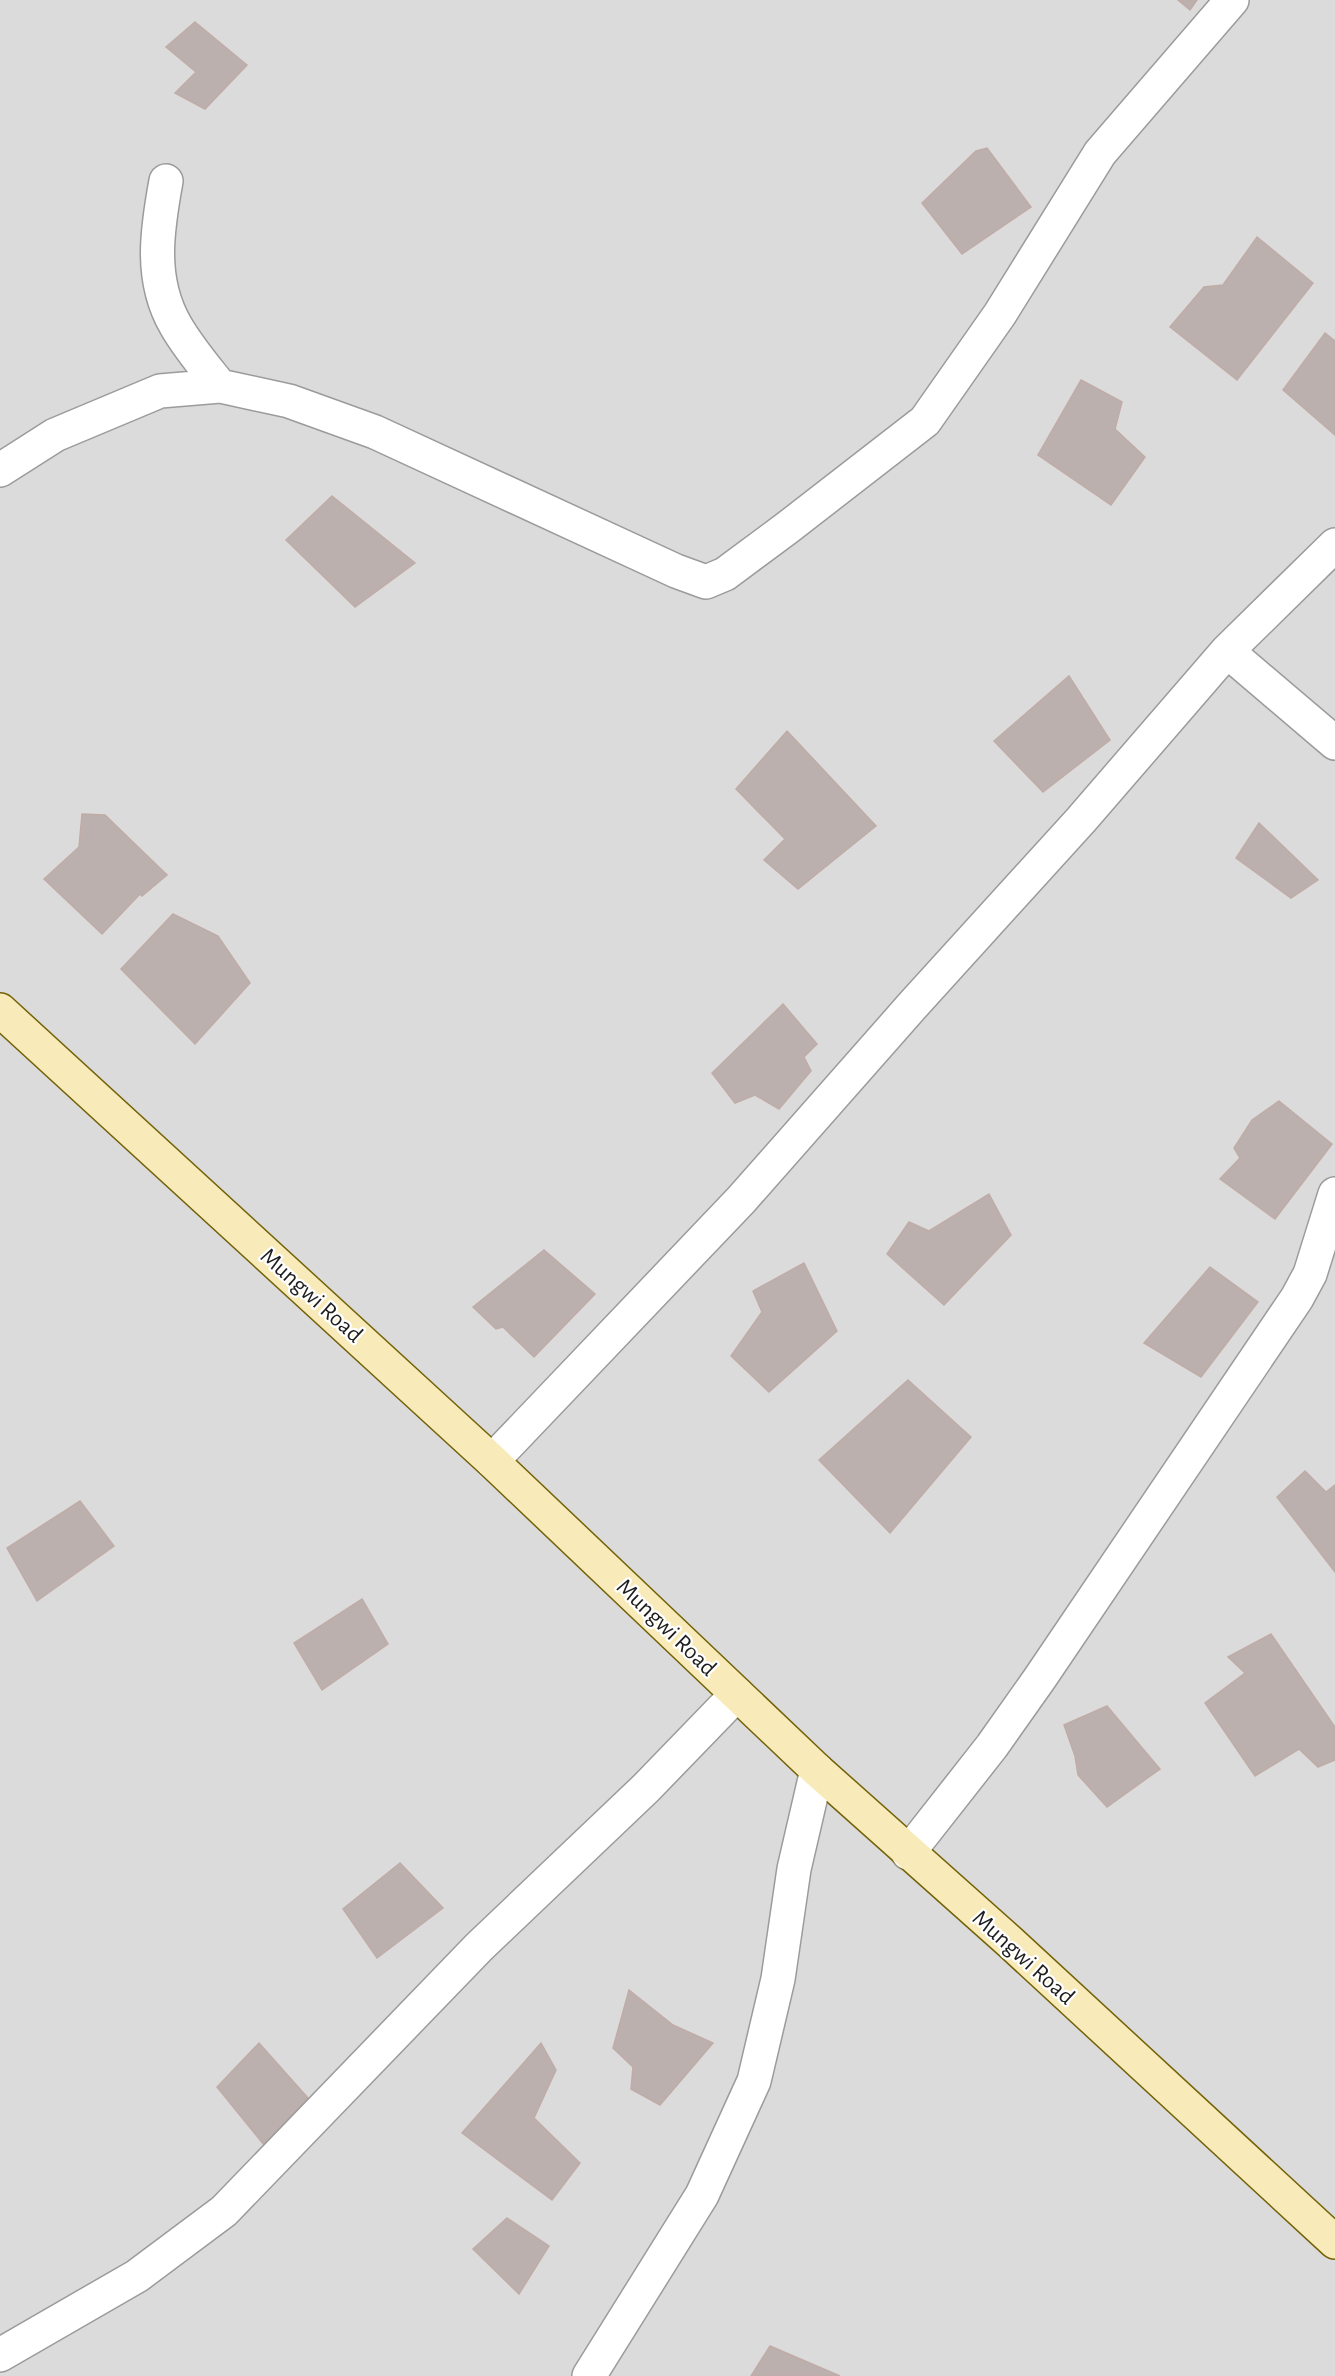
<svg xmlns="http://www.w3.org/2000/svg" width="1335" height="2376" font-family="'Alegreya Sans',sans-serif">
<rect width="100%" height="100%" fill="#efe9e4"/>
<!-- residential -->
<path fill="#dcdbdb" d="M0 0H1335V2376H0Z"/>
<!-- building -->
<path fill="#bbb0ae" stroke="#c0aca7" stroke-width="1.5" d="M1178 0H1197L1190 10Z
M195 22 247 65 205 109 175 93 196 72 166 47Z
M987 148 1031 207 962 254 922 203 976 151Z
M1257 237 1313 283 1237 380 1170 327 1204 287 1223 285Z
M1325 333 1335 341V435L1283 390Z
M1081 380 1122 402 1115 429 1145 457 1111 505 1038 455Z
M332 496 415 563 355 607 286 540Z
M1069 676 1110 740 1043 792 994 741Z
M787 731 876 826 798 889 764 860 785 839 736 789Z
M82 814 105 815 167 875 142 896 140 894 102 934 44 879 79 847Z
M1259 823 1318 880 1291 898 1236 858Z
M173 914 218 936 250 983 195 1044 121 969Z
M783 1004 817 1044 804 1057 811 1071 779 1109 755 1095 735 1103 712 1073Z
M1279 1101 1332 1144 1275 1219 1220 1179 1240 1158 1234 1148 1252 1120Z
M989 1194 1011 1235 944 1305 887 1254 909 1222 929 1231Z
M544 1250 595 1294 534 1357 503 1327 496 1329 473 1307Z
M804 1263 837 1331 769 1392 731 1356 762 1312 753 1291Z
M1210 1267 1258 1302 1201 1377 1144 1343Z
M908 1380 971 1437 890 1533 819 1460Z
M1305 1471 1326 1492 1335 1485V1572L1277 1497Z
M80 1501 114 1546 37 1601 7 1548Z
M362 1599 388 1644 322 1690 294 1643Z
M1271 1634 1335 1727V1760L1318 1767 1299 1749 1255 1776 1205 1703 1245 1673 1228 1657Z
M1107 1706 1160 1769 1107 1807 1078 1775 1075 1756 1064 1725Z
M400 1863 443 1908 377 1958 343 1909Z
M629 1990 673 2025 713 2043 660 2105 631 2089 633 2067 613 2048Z
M259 2043 308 2098 265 2146 217 2087Z
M541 2043 556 2070 534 2118 580 2163 552 2200 462 2133Z
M507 2218 549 2246 519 2294 473 2249Z
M770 2346 840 2376H751Z"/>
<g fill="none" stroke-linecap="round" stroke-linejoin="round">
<defs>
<path id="minor" d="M166 181C157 230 149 280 176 326 188 347 205 367 220 386
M0 470 55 435 160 391 220 386 289 401 375 432 676 571 706 582 725 574 787 528 925 421 1000 314 1100 153 1232 0
M1227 651 1335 743
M492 1461 741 1200 912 1006 1081 820 1227 651 1335 545
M908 1853 992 1746 1040 1678 1297 1298 1310 1274 1335 1194
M0 2355 137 2276 224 2211 479 1947 646 1788 737 1694
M589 2376 702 2195 754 2081 778 1979 794 1869 817 1770"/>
<path id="secondary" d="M0 1010 492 1461 817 1770 1010 1942 1335 2242"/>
</defs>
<!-- minor casing -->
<use href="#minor" stroke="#9b9b9b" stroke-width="36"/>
<!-- secondary casing -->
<use href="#secondary" stroke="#736207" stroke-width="36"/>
<!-- minor -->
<use href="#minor" stroke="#fff" stroke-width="33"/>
<!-- secondary -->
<use href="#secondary" stroke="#f8ebb9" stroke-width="33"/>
</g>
<g text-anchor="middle" stroke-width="4.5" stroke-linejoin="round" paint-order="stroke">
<!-- street labels -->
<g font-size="24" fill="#1e1e1e" stroke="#fff">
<text transform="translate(312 1295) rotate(42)" y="8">Mungwi Road</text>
<text transform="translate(667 1627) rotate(44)" y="8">Mungwi Road</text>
<text transform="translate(1024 1957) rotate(42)" y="8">Mungwi Road</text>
</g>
</g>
</svg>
